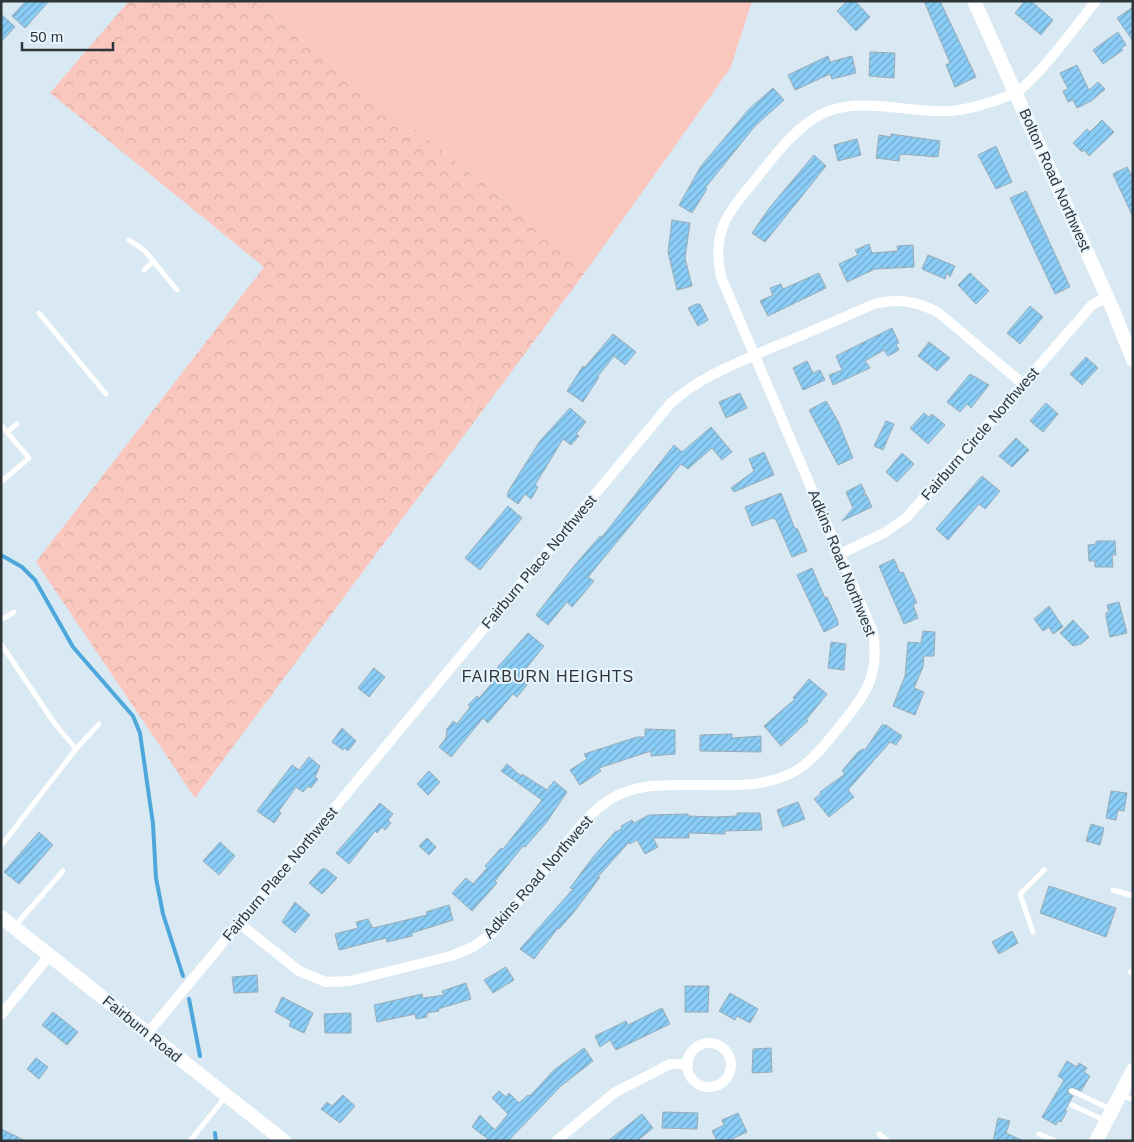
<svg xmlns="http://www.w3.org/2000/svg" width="1134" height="1142" font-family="Helvetica,sans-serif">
<defs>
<pattern id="forest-crowns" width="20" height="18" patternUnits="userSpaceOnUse" patternTransform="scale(1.25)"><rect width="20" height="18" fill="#fac7be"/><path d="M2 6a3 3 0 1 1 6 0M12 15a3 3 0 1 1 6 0" fill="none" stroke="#d7aca4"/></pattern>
<pattern id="building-hatch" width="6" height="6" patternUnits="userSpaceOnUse" patternTransform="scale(1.25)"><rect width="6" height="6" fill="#8acef7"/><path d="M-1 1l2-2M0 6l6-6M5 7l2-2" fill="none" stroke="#71a8c9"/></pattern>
</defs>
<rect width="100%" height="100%" fill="#d8e9f4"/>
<!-- green -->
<path fill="#fac7be" d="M253 1H752L731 67 589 267Z"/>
<!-- forest -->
<path fill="url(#forest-crowns)" d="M129 1H253L589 267 195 798 36 562 264 267 50 93Z"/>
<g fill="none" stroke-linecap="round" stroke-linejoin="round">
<!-- stream -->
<path stroke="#4da7da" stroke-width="4" d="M1 555 22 567 35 580 73 647 133 716 140 733 153 824 156 878 163 914 183 976
M189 999 200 1056
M215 1133 216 1141"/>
</g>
<!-- building -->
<path fill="url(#building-hatch)" stroke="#9babb5" d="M26 1H49L25 28 12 16Z
M847 1H855L870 17 856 31 837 11Z
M924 1H940L976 77 955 87 946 65 950 63Z
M1025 1H1031L1053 20 1041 35 1015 13Z
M1133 7V41L1117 18Z
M1 14 15 27 1 42Z
M1118 32 1126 45 1121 48 1123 50 1103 64 1093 50Z
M870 52 895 53 894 78 869 76Z
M828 56 830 62 852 56 856 73 832 79 830 74 795 90 788 75Z
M1077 65 1089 90 1098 82 1105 89 1091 101 1077 108 1073 100 1068 102 1063 91 1068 89 1060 73Z
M773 88 784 100 755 126 705 188 707 189 692 213 679 205 701 166 749 109Z
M1102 120 1114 132 1089 156 1084 150 1082 152 1073 143 1087 129 1090 132Z
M891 134 940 141 938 157 900 154 899 161 876 158 879 135 891 137Z
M857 139 861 155 838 161 834 145Z
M996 146 1012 182 996 189 978 155Z
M814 155 826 166 765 242 752 233 770 207Z
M1127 167 1133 178V217L1113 174Z
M1026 191 1070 287 1055 294 1010 198Z
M672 220 690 223 685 258 692 286 677 290 668 252Z
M869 244 872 253 898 251 897 246 913 245 914 267 875 269 847 282 839 264 858 255 855 250Z
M928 255 955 266 950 277 947 273 945 279 922 269Z
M819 273 826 288 768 316 760 301 773 295 770 288 781 284 783 289Z
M970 273 989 291 976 304 958 285Z
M696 304H700L708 320 698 326 688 308Z
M1030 306 1043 317 1020 344 1007 333Z
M892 328 899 343 896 344 899 350 888 356 884 350 865 361 870 368 833 385 829 375 842 370 836 356Z
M613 334 636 352 625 365 614 356 598 376 599 377 583 402 567 391 583 366 585 367Z
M929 342 950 358 937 371 918 356Z
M1086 357 1098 368 1082 385 1070 374Z
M807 361 813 373 820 370 825 380 803 390 793 368Z
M970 374 989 385 971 408 967 404 960 412 947 402Z
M740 393 747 408 726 418 719 402Z
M826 401 838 421 853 458 838 465 809 410Z
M1046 403 1058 414 1043 432 1030 421Z
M570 408 586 422 576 434 579 436 571 445 563 439 535 485 538 487 531 499 525 494 518 504 507 496 509 490 540 441Z
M924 413 929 417 932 414 945 425 928 444 910 428Z
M886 421 894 424 883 450 874 446Z
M711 427 732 452 722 460 712 448 688 469 681 464 588 577 594 581 572 607 567 602 548 625 536 615 574 566 600 536 602 537 674 445 682 452Z
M1016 438 1029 450 1012 467 999 456Z
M764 452 774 475 734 492 731 488 754 471 749 459Z
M902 453 914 464 897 482 886 472Z
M982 476 1000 491 985 509 979 504 948 540 936 529Z
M861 484 865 492 863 497 866 494 872 507 842 521 853 508 846 492Z
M781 493 795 529 797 528 807 551 792 557 776 520 773 518 752 526 745 507Z
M508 506 522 518 480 570 465 558Z
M1096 541H1115L1116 555H1112L1113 567H1095V561H1089L1088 545 1096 544Z
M894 559 900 573 903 572 917 603 913 605 918 618 904 624 879 566Z
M812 568 825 598 827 597 838 621V625L824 632 797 575Z
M1119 602 1127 633 1110 637 1106 617V613L1109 612 1107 605Z
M1049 606 1063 627 1053 634 1049 627 1043 631 1034 619Z
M1073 620 1089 637 1081 644 1073 646 1060 633Z
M923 631 935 632 934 656H924L923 667 914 688 924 692 915 715 893 706 905 676 908 642 921 643Z
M528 633 544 646 520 676 527 685 517 697 513 694 488 723 483 718 451 757 439 747 446 738 447 729 453 721 457 724 470 707 468 705 477 696 479 698 493 682 488 678Z
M831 642 846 644 844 670 828 668Z
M374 668 385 677 369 697 358 688Z
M809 679 827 694 806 720 808 721 781 746 764 726 795 699 793 698Z
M882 725H886L902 736 896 745 890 742 848 790 854 797 829 817 814 799 821 794 820 792 845 774 842 771 858 752 863 749 865 750Z
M342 728 356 741 348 751 345 748 343 750 332 742Z
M645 729 675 730V754L651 756V751L599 768 601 771 580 785 570 770 587 759 584 754 637 737H645Z
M732 734V738L761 736V752L700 751V735Z
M309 757 320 766 315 777 318 779 311 788 308 786 303 792 296 787 279 811 281 813 274 823 257 811 292 765 299 770Z
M507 764 521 776 522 774 547 790 554 781 567 792 546 823 525 847 523 846 495 881 497 883 472 911 452 893 466 878 473 884 487 868 485 866 501 848 503 849 542 800 501 771Z
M429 771 440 782 428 795 417 784Z
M1111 791 1127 793 1124 811 1118 810 1116 820 1106 818Z
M798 802 805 819 783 827 777 810Z
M380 803 393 814 388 820 391 823 385 830 382 827 377 833 375 831 349 864 336 853Z
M737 813H760L762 830 725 831V834L689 833V838H653L658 847 645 854 637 840 630 844 629 842 596 879 600 877 574 912 559 929 558 928 534 959 520 949 573 889 570 888 593 857 615 832 622 829 621 826 632 820 634 823 649 815 688 814V816L715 817 737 816Z
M1091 824 1104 828 1100 845 1086 841Z
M39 832 53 845 19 884 4 872Z
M427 838 436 847 429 855 419 846Z
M220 842 235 856 219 875 203 861Z
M322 869H326L337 878 322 894 309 883Z
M1049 886 1116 908 1106 937 1040 913Z
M295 902 310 915 295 933 282 922Z
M449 905 453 920 412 933V936L387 942 386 938 339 950 335 934 358 928 356 922 368 919 373 928 427 915 426 912Z
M1012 931 1018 943 999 954 992 942Z
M506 967 514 980 493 993 484 980Z
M257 975 258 992 234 993 232 977Z
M466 983 471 999 438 1009 439 1011 427 1013V1017L416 1019 415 1014 377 1022 374 1005 422 994 423 998 444 995 442 991Z
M685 986H709L708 1012H685Z
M730 993 758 1009 750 1023 737 1016 735 1020 719 1011Z
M282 997 313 1013 304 1033 289 1026 291 1021 275 1012Z
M662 1008 670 1024 616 1050 610 1040 600 1047 595 1036 626 1021 628 1025Z
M53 1012 78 1032 67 1045 42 1025Z
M351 1013V1033H325L324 1014Z
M584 1048 593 1061 561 1086 508 1141H486L488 1139 472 1127 480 1115 495 1130 508 1114 492 1098 499 1091 506 1097 509 1093 519 1103 528 1095 530 1096 554 1070Z
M771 1048 772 1072 752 1073 753 1049Z
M36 1058 48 1067 39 1079 27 1069Z
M1067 1061 1077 1067 1079 1063 1087 1068 1084 1072 1090 1076 1081 1091 1072 1087 1068 1089V1093L1073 1096 1065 1110 1067 1111 1061 1122 1058 1121 1056 1125 1042 1117 1064 1080 1058 1076Z
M343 1095 355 1106 340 1123 321 1109 327 1102 332 1106Z
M663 1112 698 1113 697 1129 662 1128Z
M738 1113 747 1132 728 1141H717L712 1131 724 1125 722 1120Z
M642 1114 653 1128 637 1141H608Z
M998 1118 1010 1121 1006 1133 1024 1141H993Z
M1 1129 26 1141H1Z"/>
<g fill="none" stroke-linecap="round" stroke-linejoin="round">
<!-- lane -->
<path stroke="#fff" stroke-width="5" d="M129 240 144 250 177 290
M144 270 154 261
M39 313 106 394
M1 425 29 458 1 482
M7 432 17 424
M1 620 14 612
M1 644 55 724 76 749
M1 846 76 749 99 724
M1113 890 1133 896
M14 927 63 871
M1033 932 1020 894 1044 870
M1130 972 1133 974
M1072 1091 1110 1109
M1121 1096 1133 1099
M1072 1105 1106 1121
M879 1134 888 1141
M1039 1134 1055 1141
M190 1141 226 1096"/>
<!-- street -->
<path stroke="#fff" stroke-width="10" d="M840 554 884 533 907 517 1092 305 1107 297
M239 923 299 971 326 982 350 981 451 956 473 947 492 933C514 907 535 881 557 855 574 834 591 809 616 796 636 786 656 785 678 785 717 784 763 791 797 770 816 758 830 738 844 721 869 691 879 672 873 632L721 277C712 234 725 216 751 185 770 162 788 136 813 119 854 92 906 114 951 111 972 109 993 102 1013 94 1033 85 1080 21 1096 1
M1 1015 50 955
M147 1034 670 404C699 377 735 364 771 348 806 334 840 319 874 304 899 298 917 301 939 313L1023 384
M687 1065a22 22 0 1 1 44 0a22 22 0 1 1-44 0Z
M556 1141 614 1093 670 1064H688"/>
<!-- secondary -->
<path stroke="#fff" stroke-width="14" d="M974 1 1113 310 1133 360
M1 917 284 1141
M1096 1141 1133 1070"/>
</g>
<g text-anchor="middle" stroke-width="4" stroke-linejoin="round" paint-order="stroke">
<!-- street labels -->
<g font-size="15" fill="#2e3539" stroke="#e8f5fe">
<text transform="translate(1055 180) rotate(66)" y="5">Bolton Road Northwest</text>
<text transform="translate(980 434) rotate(-49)" y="5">Fairburn Circle Northwest</text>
<text transform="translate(539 562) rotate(-50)" y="5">Fairburn Place Northwest</text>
<text transform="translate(842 563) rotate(68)" y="5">Adkins Road Northwest</text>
<text transform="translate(280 874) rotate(-50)" y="5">Fairburn Place Northwest</text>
<text transform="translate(538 877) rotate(-49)" y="5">Adkins Road Northwest</text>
<text transform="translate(142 1029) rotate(39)" y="5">Fairburn Road</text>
</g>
<!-- neighbourhood labels -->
<g font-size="16" letter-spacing="1" fill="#2e3539" stroke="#e8f5fe">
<text x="548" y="682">FAIRBURN HEIGHTS</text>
</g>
</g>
<!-- border -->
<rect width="1134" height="1142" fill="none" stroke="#2e3539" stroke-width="5"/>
<!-- scale -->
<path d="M22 42v8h91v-8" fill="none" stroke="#2e3539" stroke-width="2.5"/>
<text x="30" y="42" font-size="15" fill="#2e3539" stroke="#e8f5fe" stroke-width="4" paint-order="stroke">50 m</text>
</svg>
